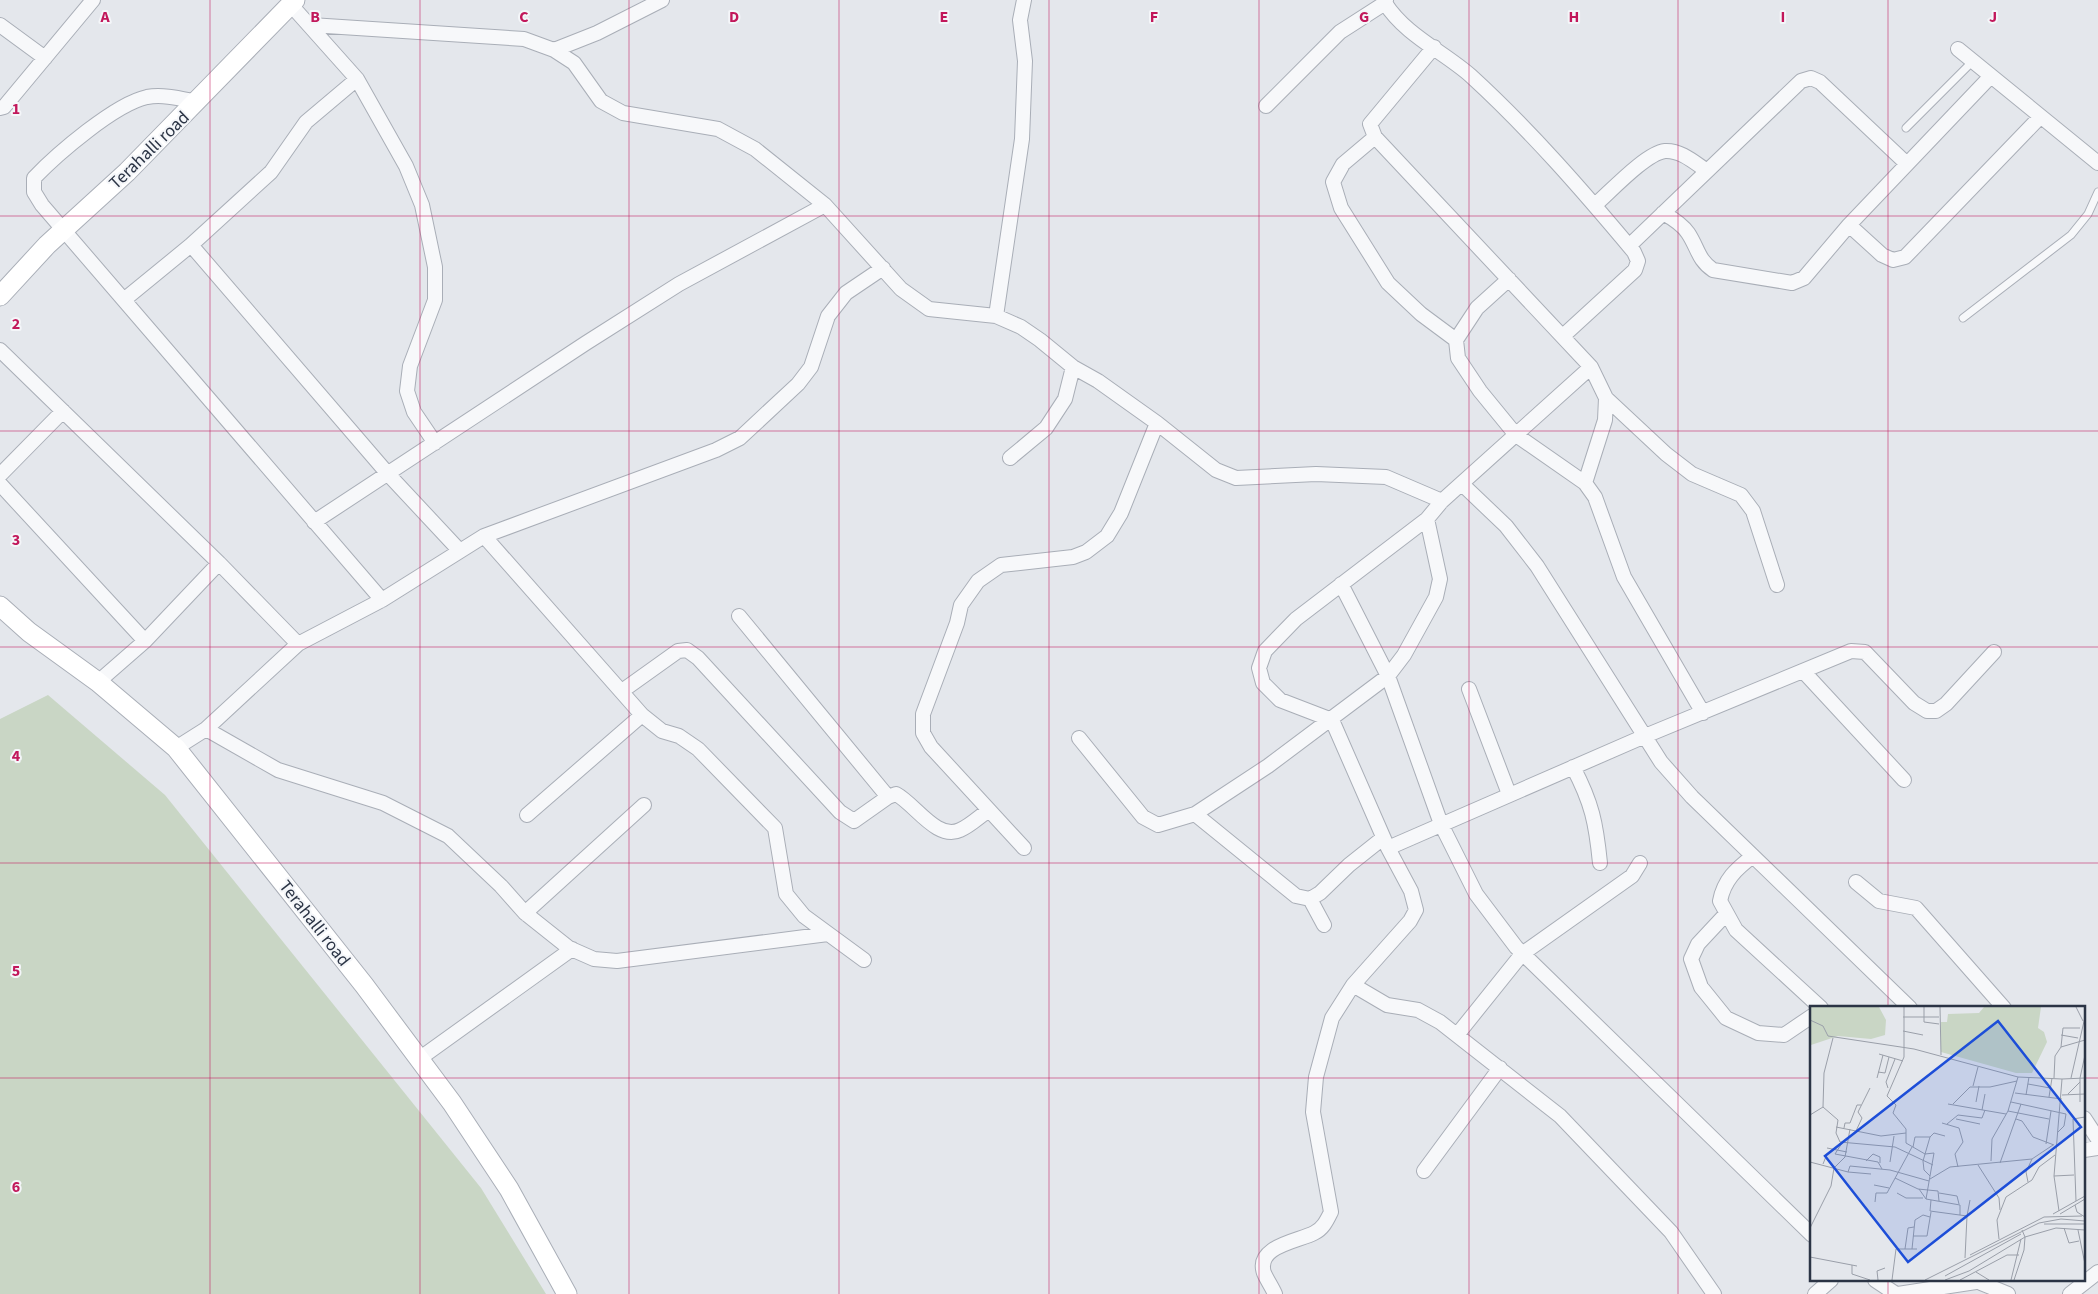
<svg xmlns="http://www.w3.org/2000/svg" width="2098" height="1294" font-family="'Source Sans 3',sans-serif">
<rect width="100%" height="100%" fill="#e4e7ec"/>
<!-- green -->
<path fill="#c9d6c5" d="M48 695 165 795 481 1188 546 1294H0V719Z"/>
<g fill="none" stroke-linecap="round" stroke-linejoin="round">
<defs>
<path id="lane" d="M1906 128 1973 61
M1963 318 2071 235 2088 214 2098 192"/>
<path id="street" d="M1386 0 1385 3C1405 35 1444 52 1471 76 1530 130 1583 191 1634 252L1638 261 1635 270 1563 336
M291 5 357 79 406 166 422 205 435 267V300L410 366 407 391 414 412 435 443
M0 25 45 58
M311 25 524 39 554 50 574 63 601 101 623 113 718 129 755 149 825 205 901 289 929 309 996 316 1021 327 1040 340 1073 367 1098 381 1157 423 1216 470 1236 478 1316 474 1386 477 1442 501
M1434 47 1370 124 1375 137 1591 367 1606 398 1605 420 1585 483
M1958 49 2098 163
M554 50 597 33 662 0
M198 102C182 99 164 94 147 97 115 104 57 154 34 178V192L42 205 382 600
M1266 106 1340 32 1385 3
M0 108 4 107 93 0
M1375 137 1343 164 1333 182 1341 208 1388 283 1421 314 1456 340
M1595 205C1610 192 1646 153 1665 151 1681 150 1695 163 1707 171
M1663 213C1672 218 1682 224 1688 233 1698 248 1698 260 1713 270L1792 283 1804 278 1849 225 1991 76
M1849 225 1882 255 1893 260 1905 257 2040 117
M191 245 388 474 459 550
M1629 246 1801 81 1811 78 1820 82 1907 164
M1509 279 1477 308 1456 340 1458 358 1480 391 1516 435 1585 483 1595 497 1624 577 1703 713
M125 299 191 245 271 172 306 122 357 79
M996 316 1022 139 1025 61 1020 20 1024 0
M0 350 219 563 298 644
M1606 398 1666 454 1692 474 1741 495 1753 511 1777 585
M1010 458 1046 428 1065 399 1073 367
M0 475 63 411
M0 484 145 641
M1462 484 1506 526 1537 566 1661 762 1692 797 1910 1008
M314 522 586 343 679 284 825 205
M484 536 642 715 662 731 679 736 698 749 775 828 786 894 804 916 864 960
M1341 584 1388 676 1441 824 1476 894 1516 947 1812 1235
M739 616 888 797
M1803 671 1904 780
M98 682 145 641 219 563
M1469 689 1509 794
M622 691 678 651 687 650 698 658 840 812 854 821 888 797 896 794C915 804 937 841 960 830 970 826 980 816 989 810
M206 729 278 770 383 803 448 836 501 886 525 913 569 948 594 959 617 961 828 934
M1079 738 1143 817 1158 825 1195 814 1268 766 1388 676 1404 655 1436 597 1440 579 1427 519
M176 748 206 729 298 644 382 600 484 536 716 450 740 438 798 384 811 367 828 316 846 293 883 268
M1573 767C1592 803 1596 823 1600 863
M1195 814 1296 896 1310 899 1320 893 1349 865 1383 838
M527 815 642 715
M1024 848 931 747 923 733V714L957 623 961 605 978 581 1001 565 1073 557 1086 552 1107 536 1121 513 1157 423
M1388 848 1645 736 1851 651 1865 652 1914 703 1927 711H1936L1946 704 1994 652
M1753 856C1736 869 1724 880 1720 901L1736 930 1821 1008
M1856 882 1879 901 1916 908 2004 1008
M1310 899 1324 925
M525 913 644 805
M1726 914 1698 944 1691 959 1701 987 1726 1018 1758 1033 1784 1035 1812 1016
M1353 985 1387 1005 1418 1010 1440 1022 1560 1116 1671 1232 1714 1294
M1457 1035 1522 954 1632 876 1640 863
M419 1059 572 949
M2084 1118 2098 1139
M2084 1150 2098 1148
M1424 1171 1500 1068
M1875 1280 1896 1294
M1981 1283 2008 1294
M1275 1294C1272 1287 1267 1280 1264 1273 1255 1246 1299 1241 1314 1233 1323 1229 1327 1220 1331 1212L1313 1112 1316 1077 1332 1018 1353 985 1410 921 1416 910 1411 891 1388 848 1332 720 1280 700 1263 683 1259 668 1265 651 1296 619 1427 519 1442 501 1591 367
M1815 1294 1831 1280
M1898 1294 1989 1280
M2070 1294 2098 1272"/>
<path id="secondary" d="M0 296 47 245 127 172 295 0
M0 606 29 632 98 682 176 748 364 985 452 1103 509 1189 567 1294"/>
</defs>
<!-- lane casing -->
<use href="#lane" stroke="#a9aeb7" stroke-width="9"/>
<!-- street casing -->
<use href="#street" stroke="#a9aeb7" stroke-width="16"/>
<!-- secondary casing -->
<use href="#secondary" stroke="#a9aeb7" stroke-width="21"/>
<!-- lane -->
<use href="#lane" stroke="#f7f8fa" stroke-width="7"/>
<!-- street -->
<use href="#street" stroke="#f7f8fa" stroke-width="14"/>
<!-- secondary -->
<use href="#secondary" stroke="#fff" stroke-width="19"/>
</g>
<!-- grid -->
<path fill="none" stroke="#c2185b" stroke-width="1" stroke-opacity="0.55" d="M210 0V1294M420 0V1294M629 0V1294M839 0V1294M1049 0V1294M1259 0V1294M1469 0V1294M1678 0V1294M1888 0V1008M0 216H2098M0 431H2098M0 647H2098M0 863H2098M0 1078H1812M2084 1078H2098M1888 1280V1294"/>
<g text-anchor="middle" stroke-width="4" stroke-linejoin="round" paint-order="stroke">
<!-- street labels -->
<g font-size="18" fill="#2b3445" stroke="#f4f6f9">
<text transform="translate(149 150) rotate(-44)" y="6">Terahalli road</text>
<text transform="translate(315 923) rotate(52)" y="6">Terahalli road</text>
</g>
</g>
<!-- overview -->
<g transform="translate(1810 1006)">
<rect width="275" height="275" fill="#e4e7ec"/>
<path d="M0 1H69L76 14 75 29 61 33 28 30 1 39 0 43ZM174 1H231L228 22 234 26 237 36 222 67H206L131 46V16H137L138 8 169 7Z" fill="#c9d6c5"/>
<path fill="none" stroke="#9a9fa9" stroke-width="1" d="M94 1V51L77 90 86 99 83 107 96 123V137L115 148 124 147 116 193M114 1V16L129 18M130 1 131 49M266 1 273 15M93 11H129M0 14 13 20 18 30 104 43 208 71 252 73 244 170 249 205M93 25 113 29M251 29 268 32M251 41 253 22H270M69 48 93 55M68 66 75 67 79 51M67 72 73 49M244 72 245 50 251 41 275 34M261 72 275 11M252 73 275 72M218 78 240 82M163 80 168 61M78 82 76 76 85 53M205 87 252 93M258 88 270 76M216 89 219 71M252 89 275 88M239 91 242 72M166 96 169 80M201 96 256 108 254 120 248 126M270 96V72L275 49M138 98 196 108M143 98 160 81H180L207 75M13 101 28 114 26 127 30 136 85 141 123 159M172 104 175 88M198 105 239 113M0 109 13 101 14 67 23 32M146 113 170 118M206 113 212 115 223 131 244 139M132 117 149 122 153 136 145 148 148 161M137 118 148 109 172 112 175 104M26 121 71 130 96 127M34 122 35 117H40L47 99H51M46 125 52 112 48 106 60 82M32 137 25 148 68 156 72 163M236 138 241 105M103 141 105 131H120M17 142 37 146M56 155 63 148 70 151V157M181 155 182 133 198 105 208 71M0 156 38 166 61 168M80 156 84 130M190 157 211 98M13 158 17 148 24 143M168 159 189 192 190 204M38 166 40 160 80 164 119 175M120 170 114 164 113 155 120 131 124 127 135 130M244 170 264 169M85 172 108 183 128 185 129 195M120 173 140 161 222 153 243 139M218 176 216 166 222 153M64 179 79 182M109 183 116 193 150 199V209M87 187 96 192H113M129 187 147 190 149 198M121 194 120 205 157 210 155 252M266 195 263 113 275 111M65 196 66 187H77L102 141M265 199 267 206 275 211M243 208 275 190M250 208 275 193M157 210 160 194M234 218H275M0 222 21 180 24 162 35 151 40 123M254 222 259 237 269 235M268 224 275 258M103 230H117L121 206M189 233 187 214 196 191 222 174 229 161 245 149M95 243 98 222 104 221M102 243 105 214 113 209 120 211M160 249 234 211 272 210M0 251 47 260M42 259V268L60 274M166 266 179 274M135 270 211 228M68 274 67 265 75 262M82 274 86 243H107M115 274 229 217 251 213 275 215M135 274 159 265 215 231 246 222 275 224M150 274 197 249H209M201 274 211 233M204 274 214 244 215 231 212 224"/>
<path fill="#1d4ed8" fill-opacity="0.15" stroke="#1d4ed8" stroke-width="2.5" d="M188 15 271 121 98 256 15 150Z"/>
<rect width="275" height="275" fill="none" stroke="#2b3445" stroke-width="2.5"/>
</g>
<g font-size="16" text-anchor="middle" font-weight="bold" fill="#c2185b" stroke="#f4f6f9" stroke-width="4" stroke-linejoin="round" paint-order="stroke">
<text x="105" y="22">A</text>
<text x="315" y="22">B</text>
<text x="524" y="22">C</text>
<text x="734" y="22">D</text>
<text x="944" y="22">E</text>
<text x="1154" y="22">F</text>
<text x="1364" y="22">G</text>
<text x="1574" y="22">H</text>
<text x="1783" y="22">I</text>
<text x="1993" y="22">J</text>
<text x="16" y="114">1</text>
<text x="16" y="329">2</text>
<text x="16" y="545">3</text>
<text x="16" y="761">4</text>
<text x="16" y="976">5</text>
<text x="16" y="1192">6</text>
</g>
</svg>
